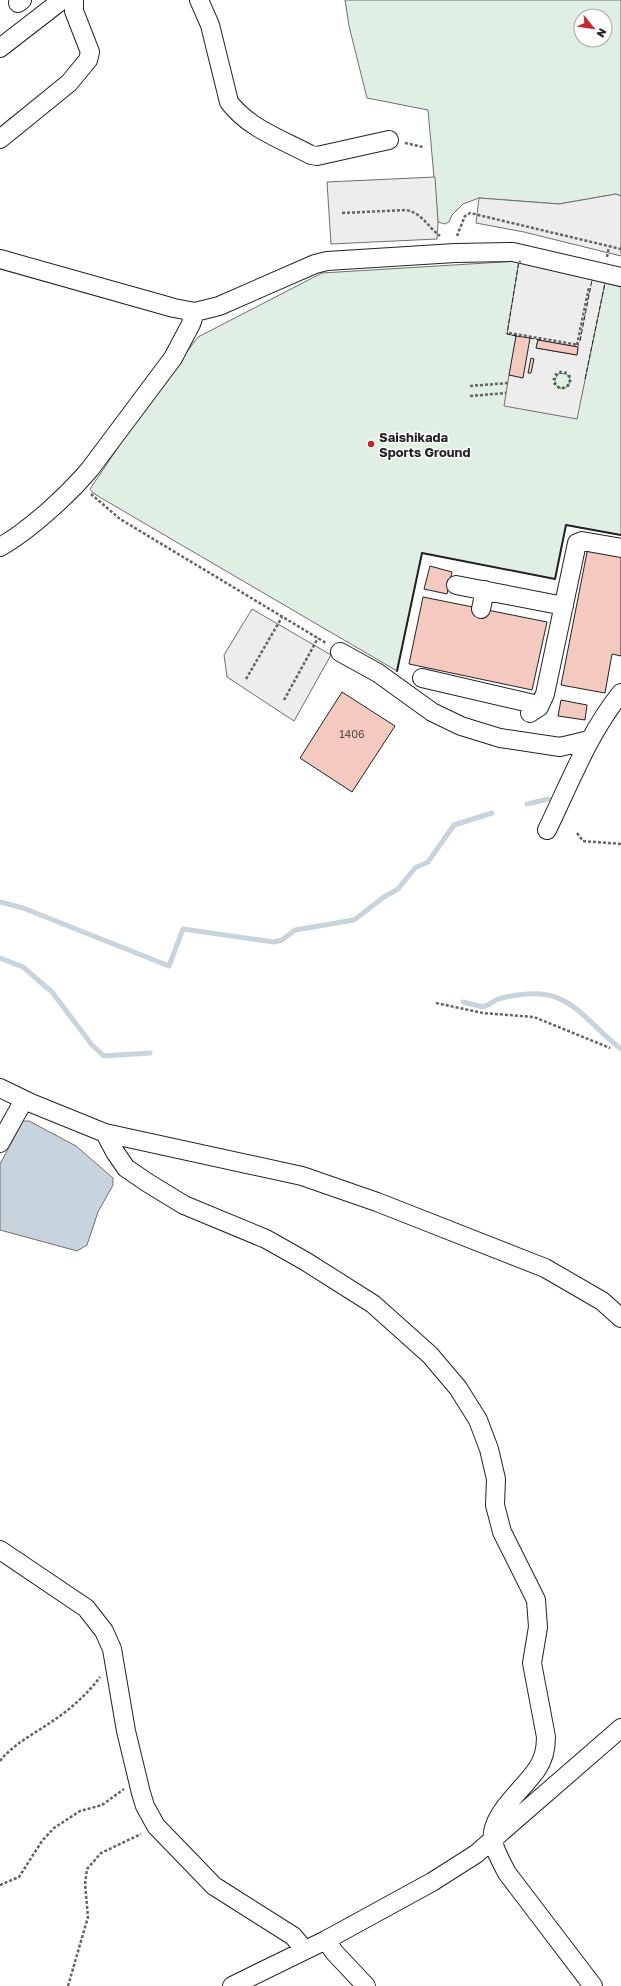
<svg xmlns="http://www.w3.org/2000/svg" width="621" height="1986" font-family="'Golos Text',sans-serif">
<rect width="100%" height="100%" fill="#fff"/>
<!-- green -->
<path fill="#e0efe3" stroke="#6f6f6f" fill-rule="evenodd" d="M345 0H621V196L616 194 559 204 479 198 463 204 452 215 449 222 445 224 438 222 428 110 367 98 349 26ZM581 16H605V40H581Z
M519 261 621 287V535L566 525 555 579 422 553 397 671 108 502 93 493 90 489 148 403 198 337 322 273Z"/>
<!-- parking -->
<path fill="#ededed" stroke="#6f6f6f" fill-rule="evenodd" d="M435 177 438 222 437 239 331 244 327 182Z
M616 194 621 196V256L524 232 476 223 479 198 559 204Z
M519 261 605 283 577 419 504 406 509 375 523 377 516 336 507 334ZM538 340 578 347 577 355 536 348ZM559 373 566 374 570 377 569 385 565 388H559L555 384V379Z
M252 609 331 655 294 721 227 677 224 655Z"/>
<!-- water -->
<path fill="#c7d3dd" stroke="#6f6f6f" d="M23 1121H29L76 1146 113 1178V1185L98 1212 87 1245 77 1251 0 1230V1164Z"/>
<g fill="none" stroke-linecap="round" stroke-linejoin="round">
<!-- stream -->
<path stroke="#c7d3dd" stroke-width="5" d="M527 804 549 799
M0 902 23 908 169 966 183 929 274 942 282 940 295 930 354 920 384 897 398 889 415 868 428 862 454 825 492 813
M0 958 23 967 52 992 92 1045 104 1056 150 1053
M463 1002 483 1007C490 1005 495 999 502 998 568 982 576 1013 621 1049"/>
</g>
<!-- building -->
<path fill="#f3c9c0" stroke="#222" d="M516 336 530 338 523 378 509 375Z
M538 340 578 347 577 355 536 348Z
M531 358 534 359 531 373H528Z
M588 547 621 553V656L612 654 605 693 561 685Z
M430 566 452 572 447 594 424 589Z
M423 597 547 622 532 690 409 664Z
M342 692 395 726 352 792 300 758Z
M561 700 587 705 585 720 558 716Z"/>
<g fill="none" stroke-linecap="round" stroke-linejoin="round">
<defs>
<path id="minor" d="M199 0 210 25 229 102C248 128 283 140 311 155L317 156 389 140
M18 3 22 0
M0 48 62 0
M0 139 69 83 88 60 90 52 74 11V0
M0 259 174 308 195 312 219 306 315 264 327 261 455 253 513 252 621 277
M0 547C29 531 69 494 90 469L173 358 191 324 195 312
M456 585 564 606
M481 609 485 590
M340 652 378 673 432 712 461 726 500 738 560 747 589 740
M422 678 534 704 539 707
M530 713 539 707 545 694 577 543 582 541 621 548
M547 830C570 783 588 734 621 693
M0 1088 31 1103 105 1133 302 1176 377 1202 545 1268 602 1301 621 1318
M105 1133 115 1152 126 1168 148 1183 184 1205 266 1239 305 1261 373 1304 430 1355 458 1388 478 1420 489 1449 496 1479 495 1505 502 1532 536 1600 538 1627 532 1663 546 1737C546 1748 544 1759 537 1769 524 1789 488 1816 493 1842 496 1853 502 1863 507 1873L593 1986
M0 1143 24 1100
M0 1550 86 1608 104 1631 112 1649 126 1731 141 1793 145 1806 156 1826 214 1886 293 1936 305 1950
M326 1940 334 1952 366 1986
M232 1986 326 1940 432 1882 476 1854 621 1728"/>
</defs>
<!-- minor casing -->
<use href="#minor" stroke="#222" stroke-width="20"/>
<!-- path -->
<path stroke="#646464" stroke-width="2.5" stroke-dasharray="3 2" stroke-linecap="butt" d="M405 143 423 147
M342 213 406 210C422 213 428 227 440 236
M457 236 465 216 470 213 621 249
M607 257 609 247
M509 333 579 345
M577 345 589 287
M470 386 508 383
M470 396 506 393
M91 494 120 519 326 643
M246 679 282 617
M284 700 318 638
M577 833 583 841 621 844
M436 1003 483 1013 534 1017 610 1048
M0 1761C15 1742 38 1732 57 1718 73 1707 89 1692 100 1677
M0 1885 19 1877 42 1841 54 1828 80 1811 102 1805 124 1789
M68 1986 88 1917 85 1884 87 1869 101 1853 141 1834"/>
<!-- minor -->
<use href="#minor" stroke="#fff" stroke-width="18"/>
<!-- hedge -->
<path stroke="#2f5e38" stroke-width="3" stroke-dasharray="2 3" stroke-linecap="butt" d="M554 380a8 8 0 1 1 16 0a8 8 0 1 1-16 0Z"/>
<!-- fence -->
<path stroke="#222" stroke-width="1" stroke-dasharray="5 2" stroke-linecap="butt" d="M517 336 507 334 519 261 521 262
M529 338 541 340
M580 341 592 280
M585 379 605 283"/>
<!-- wall -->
<path stroke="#222" stroke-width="2" d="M397 671 422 553 555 579 566 525 621 535"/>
</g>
<!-- markers -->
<circle fill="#c62828" stroke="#fff" stroke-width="1.5" cx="371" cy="444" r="4"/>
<g text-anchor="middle" stroke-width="3" stroke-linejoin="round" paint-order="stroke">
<!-- number labels -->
<g font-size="11" fill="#564c4a">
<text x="352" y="738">1406</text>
</g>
<!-- poi labels -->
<g font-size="13" font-weight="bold" fill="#222" stroke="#fff" text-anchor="start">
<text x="379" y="442">Saishikada<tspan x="379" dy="15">Sports Ground</tspan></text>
</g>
</g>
<!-- north arrow -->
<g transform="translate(593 28) rotate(120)"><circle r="19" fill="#ffffff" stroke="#a7a7a7"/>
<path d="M0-3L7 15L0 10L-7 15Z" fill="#c62828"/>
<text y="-6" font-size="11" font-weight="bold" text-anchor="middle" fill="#222222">N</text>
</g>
</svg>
